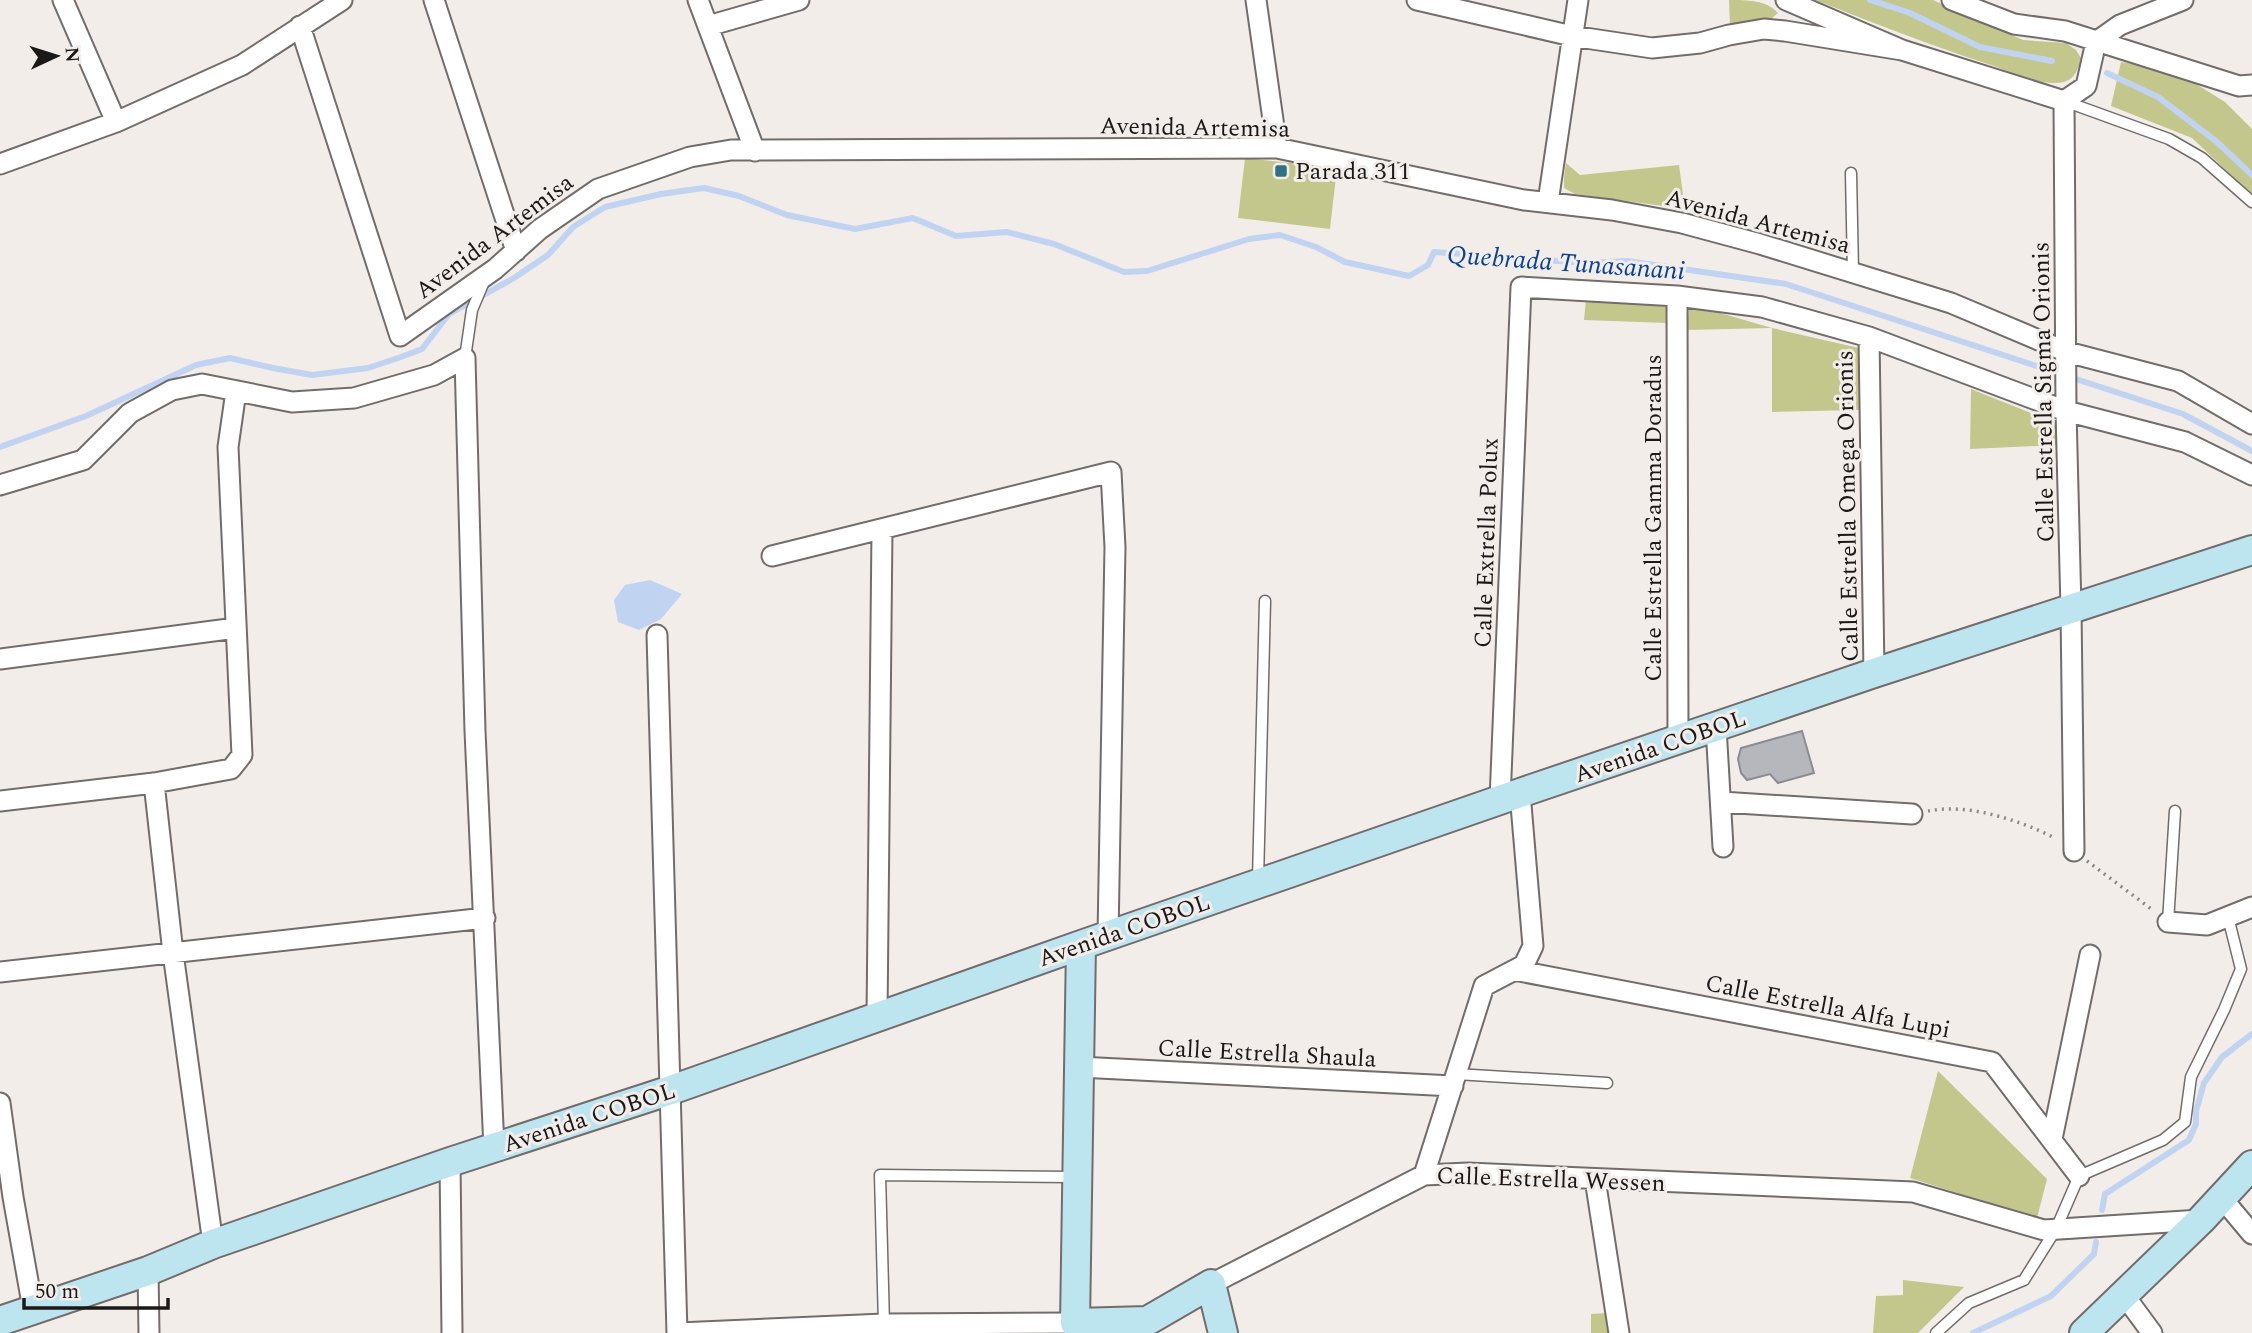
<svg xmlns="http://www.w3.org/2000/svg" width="2252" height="1333" font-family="Spectral,serif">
<rect width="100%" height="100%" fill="#f3edea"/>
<!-- green -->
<path fill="#c3c78c" d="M1729 0C1747 0 1767 0 1778 13L1771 19 1730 26Z
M1815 0H1933L2023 40 2066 43 2076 50 2081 58C2079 68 2075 79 2064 82 2041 87 2013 73 1991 65 1932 46 1874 23 1815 0Z
M2121 62 2175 71 2225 102 2252 129V195L2192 138 2111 106Z
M1245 158 1337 168 1330 229 1238 218Z
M1566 163 1580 175 1679 165 1685 209 1575 194 1564 188V177Z
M1586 299 1668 307 1667 323 1584 320Z
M1689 304 1772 328 1859 348V410L1772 412V328L1687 330Z
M1971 389 2056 423 2057 445 1970 449Z
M1938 1071 2047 1179 2037 1218 1910 1178Z
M1903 1280 1964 1287 1918 1333H1873L1876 1296 1903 1295Z
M1608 1313 1610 1333H1591V1314Z"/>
<!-- water -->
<path fill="#c0d3f1" d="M650 580 682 594 661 619 639 630 618 622 614 600 625 585Z"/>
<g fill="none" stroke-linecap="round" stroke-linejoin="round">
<!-- stream -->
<path stroke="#c0d3f1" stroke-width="6" d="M1870 0 1910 13 1980 47 2052 61
M2107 73 2158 97 2217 142 2252 175
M0 447 86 416 196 365 230 358 273 368 312 375 368 368 401 357 422 349 449 314 514 278 548 255 573 227 605 207 661 194 704 188 739 196 787 215 855 229 913 218 956 236 1007 232 1054 244 1124 272 1147 271 1249 239 1280 235 1316 247 1345 262 1409 276 1428 265 1434 252 1587 263 1627 261 1786 284 2183 414 2252 451
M2102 1210 2105 1194 2189 1140 2196 1124V1111L2204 1083 2222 1057 2252 1034
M1973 1333 2051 1296 2094 1254 2096 1242"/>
</g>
<!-- building -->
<path fill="#b6b7bc" stroke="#8b8c91" stroke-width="2" d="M1802 731 1814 773 1778 783 1770 774 1747 780 1741 773 1738 759 1741 748Z"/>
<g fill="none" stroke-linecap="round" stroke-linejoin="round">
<defs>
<path id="lane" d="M2064 101 2169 139 2202 158 2252 202
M1851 173 1853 272
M465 358 472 310 483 284
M1258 880 1265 601
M2168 922 2175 811
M1456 1074 1607 1083
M884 1324 880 1175 1073 1177
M1936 1333 1969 1303 2024 1280 2056 1229 2079 1176 2163 1140 2185 1122 2191 1077 2224 1010 2241 969 2228 917"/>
<path id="street" d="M63 0 116 122
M434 0 516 251
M698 0 755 151
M1256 0 1277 148
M1417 0 1572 36 1652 48 1700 43 1729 35 1764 29 1785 31 1902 50
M1786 0 1902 50 2064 101
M1952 0 2014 24 2065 31 2239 86 2252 85
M300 26 400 336 495 269 540 229 598 189 690 157 731 150 1277 148 1524 200 1612 210 1682 223 1760 244 1951 303 2067 352 2178 381 2252 424
M708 26 799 0
M2064 101 2066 411 2071 609 2074 851
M2064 101 2086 86 2096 42 2120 25 2183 0
M0 164 116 122 242 65 342 0
M1548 202 1578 0
M1677 296 1678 739
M1869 337 1874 673
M0 485 83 460 130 413 172 390 202 384 292 402 354 398 434 375 465 358 475 731 494 1148
M772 556 1111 472 1115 547 1108 936
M657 635 677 1333
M0 659 236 628
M1716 727 1723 847
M154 783 173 953 213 1244
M1500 800 1521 287 1677 296 1762 307 1869 337 2066 411 2185 442 2252 475
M0 801 154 783 231 769 242 755 228 447 236 391
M1721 802 1912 814
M2168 922 2207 925 2252 907
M1514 970 1992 1062 2079 1176
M0 972 485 918
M877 1017 882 529
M1079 1067 1453 1086
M0 1103 13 1197 33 1309
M2052 1139 2090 955
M450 1162 452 1333
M1424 1175 1484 986 1524 965 1533 946 1520 793
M1595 1179 1619 1333
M2221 1197 2252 1234
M148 1271 149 1333
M1211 1284 1424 1175 1468 1173 1913 1192 2044 1230 2201 1220
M2124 1295 2152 1333
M678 1333 884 1324 1075 1323"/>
<path id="secondary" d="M1081 945 1075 1323 1147 1321 1211 1284 1223 1333
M0 1321 148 1271 213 1244 450 1162 671 1090 1081 945 1520 793 1874 673 2252 550
M2084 1333 2201 1220 2252 1165"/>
</defs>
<!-- lane casing -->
<use href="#lane" stroke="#726c6a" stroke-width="13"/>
<!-- street casing -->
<use href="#street" stroke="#726c6a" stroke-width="23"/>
<!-- secondary casing -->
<use href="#secondary" stroke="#726c6a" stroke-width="32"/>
<!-- path -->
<path stroke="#8c8785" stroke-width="3.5" stroke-dasharray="2 5" stroke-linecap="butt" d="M1928 811C1968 803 2019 820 2055 838
M2087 861 2154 911"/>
<!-- lane -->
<use href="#lane" stroke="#fff" stroke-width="10"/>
<!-- street -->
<use href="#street" stroke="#fff" stroke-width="19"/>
<!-- secondary -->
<use href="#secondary" stroke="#bce5f0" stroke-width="28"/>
</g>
<!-- markers -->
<rect fill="#307184" stroke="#f3edea" stroke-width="2.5" x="1274" y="164" width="14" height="14" rx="3.5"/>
<g text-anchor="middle" stroke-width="6" stroke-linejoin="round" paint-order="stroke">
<!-- street labels -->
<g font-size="24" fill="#1b1918" stroke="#f3edea">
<text transform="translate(1195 127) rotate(1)" y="8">Avenida Artemisa</text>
<text transform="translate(1758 221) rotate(15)" y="8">Avenida Artemisa</text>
<text transform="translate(494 236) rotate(-37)" y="8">Avenida Artemisa</text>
<text transform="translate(2043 392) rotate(-91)" y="8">Calle Estrella Sigma Orionis</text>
<text transform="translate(1847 506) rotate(-91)" y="8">Calle Estrella Omega Orionis</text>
<text transform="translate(1653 518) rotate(-90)" y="8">Calle Estrella Gamma Doradus</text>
<text transform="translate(1486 543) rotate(-88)" y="8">Calle Extrella Polux</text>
<text transform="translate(1660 746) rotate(-19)" y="8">Avenida COBOL</text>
<text transform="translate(1124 930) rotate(-19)" y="8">Avenida COBOL</text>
<text transform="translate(1828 1006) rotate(11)" y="8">Calle Estrella Alfa Lupi</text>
<text transform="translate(1267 1053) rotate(3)" y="8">Calle Estrella Shaula</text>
<text transform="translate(589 1117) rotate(-18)" y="8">Avenida COBOL</text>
<text transform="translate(1551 1179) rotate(2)" y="8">Calle Estrella Wessen</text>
</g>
<!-- poi labels -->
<g font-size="24" fill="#1b1918" stroke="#f3edea" text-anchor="start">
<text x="1295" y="179">Parada 311</text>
</g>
<!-- water labels -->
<g font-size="26" font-style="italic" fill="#074294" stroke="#f3edea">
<text transform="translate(1566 262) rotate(4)" y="9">Quebrada Tunasanani</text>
</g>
</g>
<!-- north arrow -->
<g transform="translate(56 56) rotate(86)" stroke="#f3edea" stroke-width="5" paint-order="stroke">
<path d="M0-5L12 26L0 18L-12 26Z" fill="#1b1918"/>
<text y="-10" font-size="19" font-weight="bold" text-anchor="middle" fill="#1b1918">N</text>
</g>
<!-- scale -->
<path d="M24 1298v10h144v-10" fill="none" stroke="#1b1918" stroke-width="3.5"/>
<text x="35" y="1298" font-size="21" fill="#1b1918" stroke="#f3edea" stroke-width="5" paint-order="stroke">50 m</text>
</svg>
